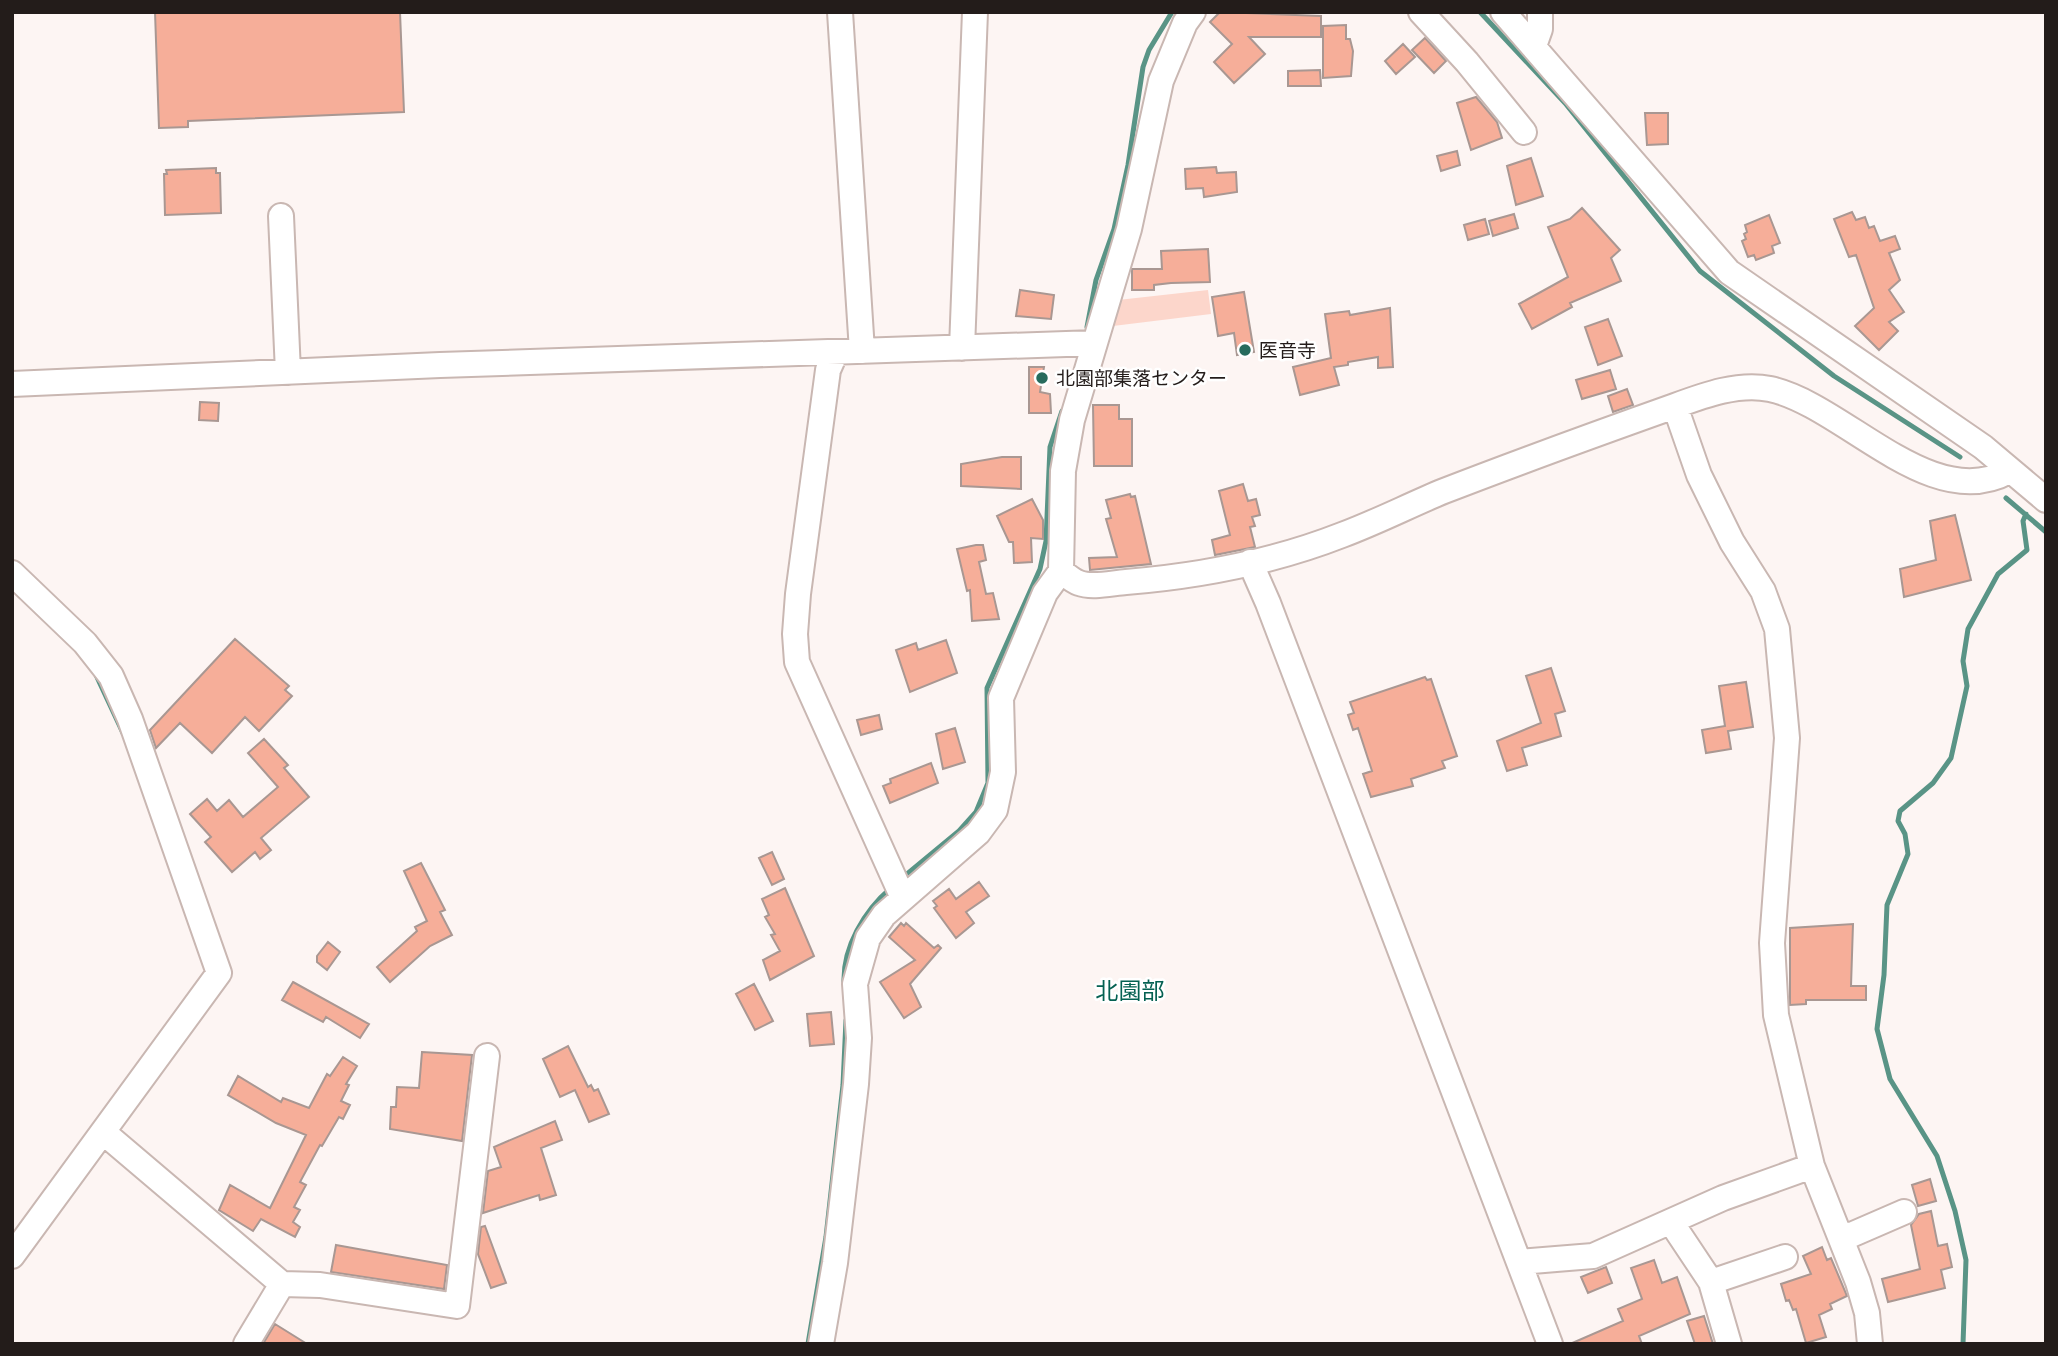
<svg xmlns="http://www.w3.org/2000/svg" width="2058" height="1356" font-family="Georgia,'Noto Sans JP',serif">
<rect width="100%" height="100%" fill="#fdf5f3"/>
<!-- green -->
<path fill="#fcd6cb" d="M1208 290 1211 314 1113 326 1118 300Z"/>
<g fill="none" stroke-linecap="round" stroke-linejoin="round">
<!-- stream -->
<path stroke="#599486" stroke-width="5" d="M1480 12 1565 103 1700 271 1834 376 1960 457
M1087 327 1096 280 1114 229 1128 165 1143 67 1149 50 1172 12
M2006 498 2046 532
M96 675 123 733
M901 879 959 831 976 812 988 783 987 688 1040 569 1046 541 1050 447 1062 411
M844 982C843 947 864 911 891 888
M808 1344 826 1237 843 1085 846 1020
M1963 1344 1966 1260 1955 1211 1937 1156 1890 1079 1877 1029 1884 975 1887 905 1908 854 1905 834 1898 821 1900 811 1933 783 1951 758 1967 686 1963 661 1968 629 1998 574 2027 550 2023 521 2026 514"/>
</g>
<!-- building -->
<path fill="#f6ae99" stroke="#a99792" stroke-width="2" d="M155 12H400L404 112 188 121V127L159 128Z
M1220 12 1321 16V37H1249L1265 54 1234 83 1214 62 1232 44 1210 22Z
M1346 25V39H1350L1353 51 1351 76 1323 78V26Z
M1425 38 1446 61 1434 73 1412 50Z
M1403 44 1415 57 1396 74 1385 61Z
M1320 70 1321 86H1288V71Z
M1476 97 1497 122 1502 138 1471 150 1457 103Z
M1645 113H1668V144L1647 145Z
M1457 151 1460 165 1441 171 1437 156Z
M1531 158 1543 196 1516 205 1507 166Z
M1216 167 1217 173 1236 172 1237 192 1204 197 1203 188 1186 189 1185 169Z
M216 168V173H220L221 213 165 215 164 174H167L166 170Z
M1582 208 1620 250 1611 258 1621 281 1570 303 1572 307 1532 329 1519 304 1568 277 1548 227 1570 219Z
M1852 212 1856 220 1865 217 1869 228 1874 226 1880 241 1895 236 1900 249 1889 253 1900 280 1889 290 1904 312 1889 322 1898 331 1879 350 1855 326 1874 308 1856 255 1849 257 1834 219Z
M1514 214 1518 228 1493 236 1489 221Z
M1769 215 1780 243 1772 246 1774 253 1756 260 1754 255 1748 257 1742 241 1746 239 1744 234 1747 232 1745 225Z
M1485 219 1489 234 1468 240 1464 225Z
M1208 249 1210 282 1171 283 1154 285V290H1132V269H1162L1161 251Z
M1020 290 1054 295 1051 319 1016 316Z
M1244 292 1254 352 1237 355 1234 333 1218 336 1212 297Z
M1390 308 1393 367 1378 368V357L1348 362V365L1334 367 1339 385 1300 395 1293 367 1331 358 1325 314 1349 311 1350 315Z
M1608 319 1622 356 1598 365 1585 327Z
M1029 367H1044L1040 392 1050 394 1051 413H1029Z
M1610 370 1616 389 1582 399 1576 380Z
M1627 389 1633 405 1613 412 1608 396Z
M200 402 219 403 218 421 199 420Z
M1093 405H1119V419H1132V466H1094Z
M1002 457H1021V489L961 486V464Z
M1243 484 1248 501 1256 499 1260 515 1252 517 1255 526 1250 527 1255 547 1215 555 1212 540 1230 535 1219 491Z
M1130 494 1131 497 1135 496 1151 564 1090 570 1089 558 1117 557 1106 519 1111 518 1106 500Z
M1032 499 1043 520V539L1031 538 1032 562 1014 563 1013 542H1009L997 516Z
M1955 515 1971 580 1904 597 1900 569 1936 560 1930 521Z
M976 545H983L986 560 979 562 986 594 993 593 999 619 972 621 970 590 967 591 957 549Z
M235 639 289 686 285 690 292 696 259 731 245 717 212 753 180 723 156 748 150 730Z
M946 640 957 673 910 692 896 650 916 643 918 650Z
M1551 668 1565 711 1555 714 1561 736 1522 748 1527 765 1507 771 1497 741 1541 723 1526 676Z
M1425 677 1427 680 1431 679 1457 756 1442 761 1445 768 1411 779 1413 786 1371 797 1363 774 1372 771 1358 728 1353 730 1348 715 1354 713 1350 702Z
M1746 682 1753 727 1728 731 1731 749 1706 753 1702 730 1725 726 1719 686Z
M879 715 882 729 861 735 857 720Z
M955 728 965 762 943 769 936 734Z
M264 739 288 765 284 768 309 797 261 838 271 850 260 859 255 852 232 872 205 842 211 837 190 814 207 799 217 811 229 800 243 817 278 787 248 753Z
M931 763 938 783 890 803 883 786 891 783 890 779Z
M772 852 784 879 772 885 759 858Z
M421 863 445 910 440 912 452 935 430 946 390 982 377 967 417 931 415 927 427 921 404 871Z
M979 882 989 896 966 912 974 923 956 938 934 908 937 906 933 901 949 889 956 899Z
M785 888 814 956 770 980 763 960 780 951 771 935 775 934 765 917 769 915 762 899Z
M901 923 904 926 906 923 934 948 938 945 941 948 910 984 921 1007 904 1018 880 982 915 960 889 937Z
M1853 924 1851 986H1866V1000H1806V1004L1790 1005V928Z
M328 942 340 952 327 970 317 962V956Z
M293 982 369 1024 360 1038 326 1017 323 1022 282 1000Z
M754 984 773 1021 755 1030 736 994Z
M831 1012 834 1044 810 1046 807 1014Z
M568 1046 588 1087 591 1085 594 1091 598 1089 609 1114 589 1122 575 1090 560 1097 543 1059Z
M422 1052 472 1055 462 1141 390 1129 391 1107H396L397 1087 419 1088Z
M343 1057 357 1066 346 1084 349 1085 341 1101 350 1105 343 1119 339 1117 322 1146 320 1145 300 1182 306 1185 294 1207 300 1210 293 1222 300 1227 295 1237 261 1219 253 1231 219 1210 230 1185 270 1208 306 1135 276 1123 228 1095 238 1076 281 1102 283 1098 309 1108 327 1074 330 1076Z
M555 1121 562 1140 541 1148 556 1195 540 1200 539 1195 483 1213 488 1171 501 1167 494 1147Z
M1930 1179 1936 1201 1918 1206 1912 1185Z
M1931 1211 1938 1246 1947 1244 1952 1267 1941 1270 1945 1288 1888 1302 1882 1279 1920 1269 1911 1225 1919 1214Z
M485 1226 506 1283 491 1288 478 1254 481 1227Z
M336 1245 447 1265 444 1289 331 1272Z
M1822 1247 1827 1260 1831 1258 1847 1296 1830 1304 1832 1309 1819 1315 1826 1337 1806 1343 1796 1309 1793 1310 1789 1300 1786 1301 1781 1284 1811 1274 1803 1256Z
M1654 1260 1662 1283 1677 1277 1690 1314 1639 1336 1642 1344H1570L1623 1321 1618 1309 1642 1299 1631 1268Z
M1606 1267 1612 1283 1588 1293 1581 1277Z
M1704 1316 1713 1344H1695L1687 1321Z
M275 1324 307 1344H263Z"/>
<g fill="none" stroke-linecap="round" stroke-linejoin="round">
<defs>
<path id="minor" d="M840 12 862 351
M1421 12 1467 62 1524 132
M1503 12 1729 272 1983 447 2046 500
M1534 46 1540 29V12
M281 216 288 372
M962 348 975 12
M836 352 828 370 798 594 795 634 797 662 903 898
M12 384 440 365 1095 343
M1675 406 1699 475 1732 542 1763 591 1777 629 1787 738 1772 943 1776 1015 1812 1166 1858 1282 1867 1313 1870 1344
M1250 562 1268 603 1550 1344
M1061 571C1066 575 1073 581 1079 583 1092 588 1112 583 1126 582 1199 576 1273 562 1342 535 1377 522 1410 505 1444 491 1519 462 1596 434 1672 407 1702 396 1738 382 1770 389 1844 405 1931 515 2009 471
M12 573 85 643 111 676 130 719 219 973 12 1256
M103 1132 282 1284 320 1285 457 1306 487 1056
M1671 1222 1711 1282 1729 1344
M1840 1234 1851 1235 1904 1212
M1519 1262 1593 1256 1723 1198 1812 1166
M1711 1282 1785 1257
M246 1344 282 1284
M821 1344 835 1263 856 1084 859 1038 855 984 868 938 884 915 978 833 995 810 1003 772 1001 698 1045 593 1061 571 1063 471 1072 420 1129 229 1161 81 1185 23 1193 12"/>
</defs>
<!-- minor casing -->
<use href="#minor" stroke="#c9b7b2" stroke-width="28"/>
<!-- minor -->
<use href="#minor" stroke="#fff" stroke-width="24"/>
</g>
<!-- markers -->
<g fill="#276b5d" stroke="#fff" stroke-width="2.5">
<circle cx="1245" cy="350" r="7"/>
<circle cx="1042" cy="378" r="7"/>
</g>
<g text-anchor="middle" stroke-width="5" stroke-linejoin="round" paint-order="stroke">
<!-- poi labels -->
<g font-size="19" fill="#231c1a" stroke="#fff" text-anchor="start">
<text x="1259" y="357">医音寺</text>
<text x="1056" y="385">北園部集落センター</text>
</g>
<!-- quarter labels -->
<g font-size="23" fill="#056152" stroke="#fff">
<text x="1130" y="999">北園部</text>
</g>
</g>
<!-- border -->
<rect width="2058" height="1356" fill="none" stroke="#231c1a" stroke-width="28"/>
</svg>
